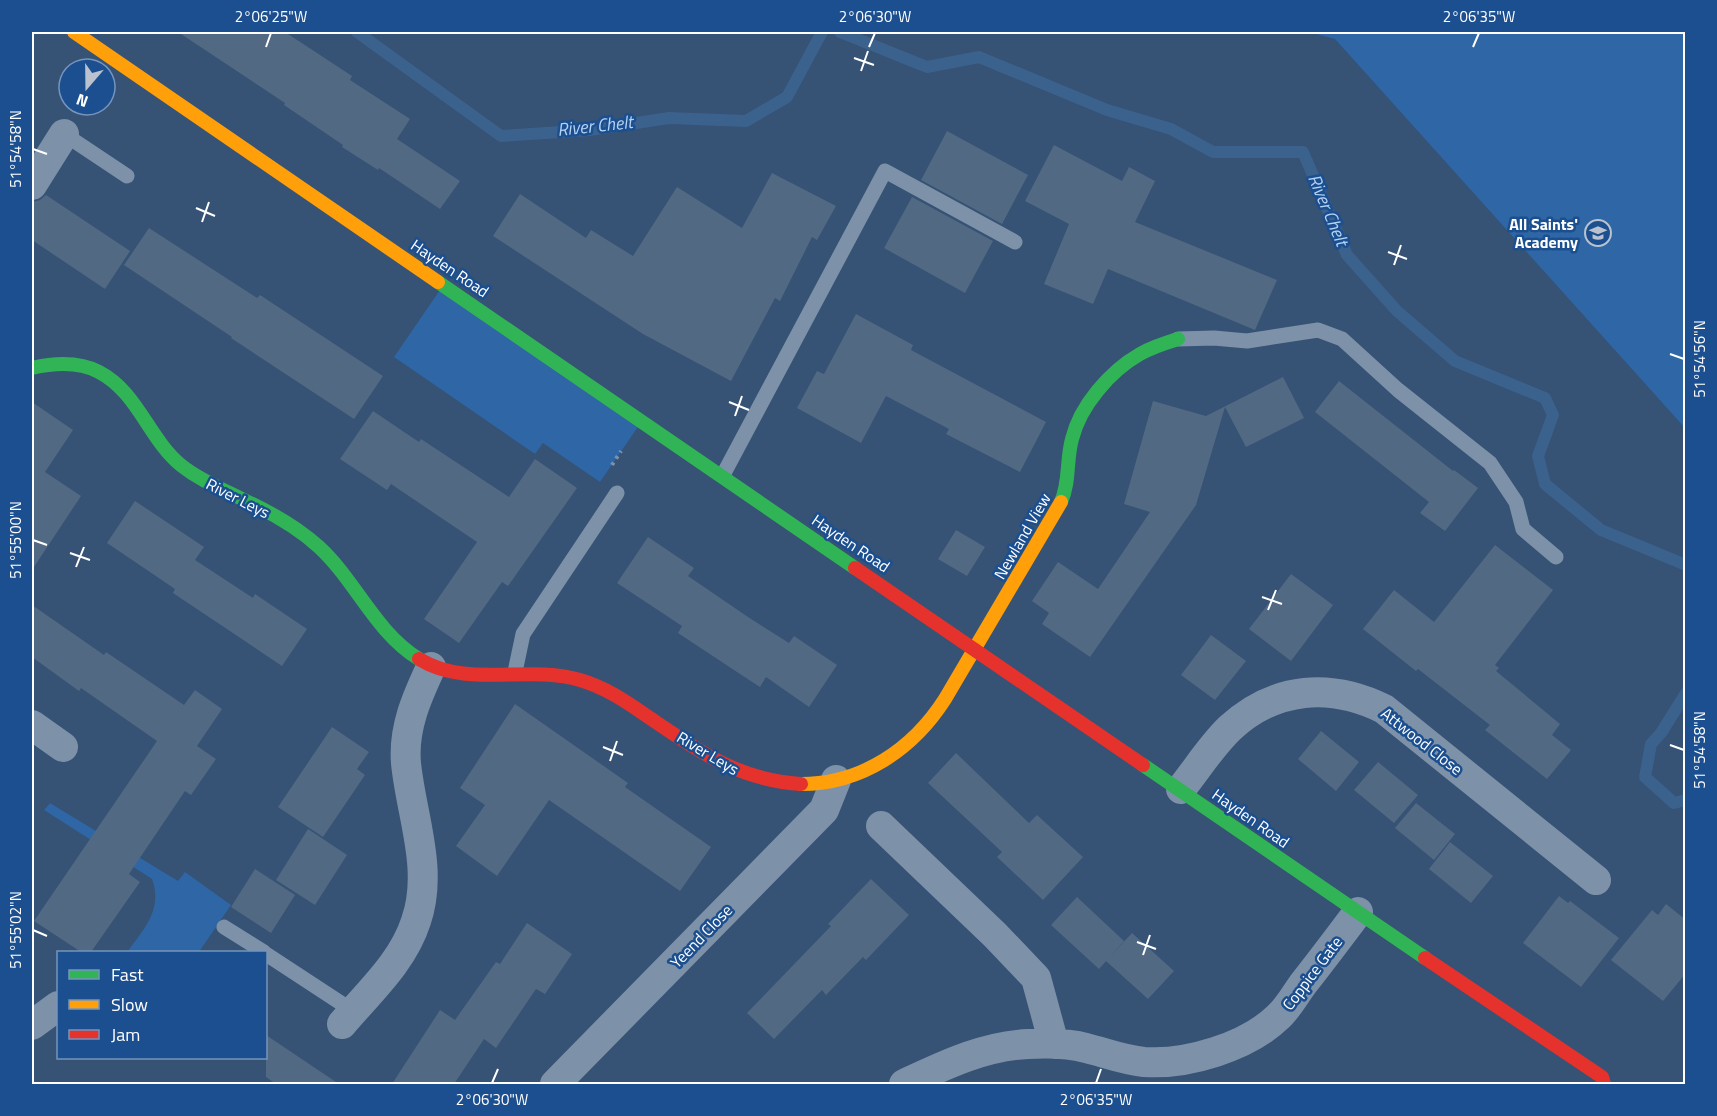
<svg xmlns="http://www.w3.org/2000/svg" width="1717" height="1116" font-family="'Titillium Web',sans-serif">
<rect width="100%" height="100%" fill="#365274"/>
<!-- green -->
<path fill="#2f66a5" d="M1309 32H1685V428L1335 39Z
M444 284 642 421 600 482 543 443 535 454 394 357Z
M50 803 178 881 185 872 231 905 199 952H127C144 929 163 909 152 879L44 810Z"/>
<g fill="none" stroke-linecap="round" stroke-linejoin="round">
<!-- stream -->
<path stroke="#3b618d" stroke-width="12" d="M357 32 501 136 590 130 669 118 746 121 787 97 822 32
M840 32 927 67 979 57 1107 110 1171 129 1213 152H1303L1347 255 1397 311 1455 361 1545 398 1553 415 1538 456 1545 484 1601 530 1686 565
M1686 693 1661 733 1651 744 1645 777 1674 803 1686 800"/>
</g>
<!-- building -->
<path fill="#526984" d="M178 32H285L352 76 350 80 410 119 397 139 460 181 440 209 379 168 378 170 342 147 343 145 284 105 285 103Z
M947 131 1028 175 1002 224 921 180Z
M1054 145 1122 181 1129 167 1155 181 1135 222 1277 280 1255 330 1108 269 1093 304 1044 284 1069 224 1025 201Z
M772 173 836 206 817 240 812 237 780 301 775 298 731 381 643 334 493 236 520 194 586 238 591 230 633 256 677 187 742 228Z
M46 195 130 251 105 289 32 240V202L40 200Z
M912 197 993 241 965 293 884 248Z
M149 228 257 298 260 295 383 376 354 419 231 338 232 337 124 265Z
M856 314 913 345 911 350 1046 422 1020 472 946 434 949 429 886 396 861 443 797 408 817 371 824 374Z
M1283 377 1304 418 1246 447 1225 407 1196 505 1090 657 1042 624 1049 613 1032 601 1058 562 1098 589 1150 512 1124 504 1153 401 1206 416Z
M1339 381 1453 471 1454 470 1478 488 1445 531 1420 513 1429 502 1315 412Z
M32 402 73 430 45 472 81 496 32 570Z
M373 411 419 442 421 439 509 497 535 459 577 488 508 586 502 582 459 643 424 619 477 542 391 484 387 490 340 459Z
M135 501 204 547 195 560 253 598 255 594 307 629 282 666 173 593 175 589 107 543Z
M956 530 985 547 967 576 938 559Z
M648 537 694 568 688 576 748 617 789 643 794 636 837 665 809 707 766 677 760 687 740 674 678 633 682 626 617 583Z
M1495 545 1553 590 1495 665 1499 668 1496 671 1560 724 1552 735 1571 750 1547 779 1485 730 1490 725 1418 669 1416 671 1363 629 1394 590 1434 622Z
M1291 574 1333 605 1291 661 1249 629Z
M32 605 104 655 106 652 184 705 195 690 222 709 197 746 216 759 191 795 185 791 129 874 140 882 91 952H81L34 921 157 741 81 688 79 691 32 657Z
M1211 635 1246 661 1215 700 1181 675Z
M515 704 628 783 625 787 711 847 680 891 549 800 497 876 456 846 485 805 460 788Z
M332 727 369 752 357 769 365 775 323 837 278 807Z
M1321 731 1359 762 1336 791 1298 759Z
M956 753 1029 823 1037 815 1083 857 1043 900 997 857 1002 852 928 783Z
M1378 762 1418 795 1394 823 1354 790Z
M1416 803 1455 834 1434 860 1395 828Z
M308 829 347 855 315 905 276 880Z
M1450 842 1493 876 1471 903 1429 869Z
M255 869 295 895 271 933 231 907Z
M871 879 909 915 866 960 863 957 826 995 822 990 774 1039 747 1013 831 926 828 924Z
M1559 896 1568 903 1570 901 1619 938 1581 987 1523 943Z
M1077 897 1124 941 1099 969 1051 925Z
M1666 904 1686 920V973L1663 1001 1611 960 1652 910 1658 915Z
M527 923 572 954 545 994 536 989 496 1048 484 1039 454 1084H392L440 1010 455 1020 496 962 500 964Z
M1132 933 1174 971 1148 999 1106 961Z
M266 1035 339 1084H276L266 1077Z"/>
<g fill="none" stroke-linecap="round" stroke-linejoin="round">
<!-- path -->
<path stroke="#7d92a8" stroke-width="4" stroke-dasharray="3 4.5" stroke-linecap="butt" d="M612 465 621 451"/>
<!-- lane -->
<path stroke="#7d92a8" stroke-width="15" d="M64 134 127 176
M1178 339 1214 338 1247 341 1318 330 1342 339 1398 390 1490 463 1516 502 1523 529 1556 557
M723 475 885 171 1015 242
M515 672 523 634 617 493
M224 927 264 952
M266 954 353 1011"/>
<!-- street -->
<path stroke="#7d92a8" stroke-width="30" d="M32 185 64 134
M32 725 63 747
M1181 789C1197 769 1212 745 1230 728 1276 686 1331 683 1384 709L1596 880
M881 826 995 935 1036 978 1054 1044
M342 1024C369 992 403 962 416 921 434 869 411 815 406 763 403 728 417 697 431 667
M32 1025 58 1006
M555 1084 824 810 836 780
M904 1084C943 1066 983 1046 1028 1044 1047 1043 1068 1043 1086 1048 1106 1053 1124 1060 1144 1062 1187 1065 1247 1047 1278 1017 1288 1008 1295 995 1303 984 1322 960 1340 936 1358 912"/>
<!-- fast -->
<path stroke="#30b455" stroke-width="14" d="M438 282 855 568
M32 368C54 363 78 361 99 372 138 392 149 440 182 466 202 482 225 490 246 501 272 513 298 528 319 547 356 581 375 632 419 659
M1061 502C1070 482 1066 461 1072 439 1080 406 1110 371 1140 354 1152 347 1165 343 1178 339
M1143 765 1425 958"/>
<!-- slow -->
<path stroke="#ff9f0a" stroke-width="14" d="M74 32 438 282
M801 784C862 784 913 749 945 699L1061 502"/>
<!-- jam -->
<path stroke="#e5322d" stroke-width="14" d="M855 568 1143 765
M419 659C468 689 527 664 580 680 604 687 624 700 644 714 696 749 736 780 801 784
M1425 958 1602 1077 1604 1084"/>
</g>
<!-- ticks -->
<path fill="none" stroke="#fff" stroke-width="2" d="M266 47 271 33M869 47 875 33M1473 47 1479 33M854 58 874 65M861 71 868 51M33 149 47 154M196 208 215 216M202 222 209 202M1388 252 1407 259M1394 265 1401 245M1670 354 1684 359M729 402 749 410M735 416 742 396M33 540 47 545M70 553 90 560M76 567 84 547M1262 597 1282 604M1268 610 1276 590M1670 745 1684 750M603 747 623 755M610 761 617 741M33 930 47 936M1137 942 1156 949M1143 955 1150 935M492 1083 498 1069M1096 1083 1101 1069"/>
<!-- icons -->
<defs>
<symbol id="school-ring" viewBox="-11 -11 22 22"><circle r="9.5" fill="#1b4f8f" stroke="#b9c2ce" stroke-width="1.5"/><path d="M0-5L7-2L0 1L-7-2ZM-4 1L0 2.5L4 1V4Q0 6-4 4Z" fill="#b9c2ce"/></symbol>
</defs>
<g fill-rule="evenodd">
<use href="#school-ring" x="1583" y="218" width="30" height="30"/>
</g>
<g text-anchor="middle" stroke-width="5" stroke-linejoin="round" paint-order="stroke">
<!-- poi labels -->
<g font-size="16" font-weight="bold" fill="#fff" stroke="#1b4f8f" text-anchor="end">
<text x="1578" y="230">All Saints'<tspan x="1578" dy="18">Academy</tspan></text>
</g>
<!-- street labels -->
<g font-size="16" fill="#fff" stroke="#1b4f8f">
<text transform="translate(450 268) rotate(34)" y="6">Hayden Road</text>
<text transform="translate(238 498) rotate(27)" y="6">River Leys</text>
<text transform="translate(1022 536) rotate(-60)" y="6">Newland View</text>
<text transform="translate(851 543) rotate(34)" y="6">Hayden Road</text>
<text transform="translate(1422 741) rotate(38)" y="6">Attwood Close</text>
<text transform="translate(708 753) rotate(31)" y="6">River Leys</text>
<text transform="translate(1251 818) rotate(35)" y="6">Hayden Road</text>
<text transform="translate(701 936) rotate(-46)" y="6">Yeend Close</text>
<text transform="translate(1312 973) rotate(-53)" y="6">Coppice Gate</text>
</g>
<!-- water labels -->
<g font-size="18" font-style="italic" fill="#b5d3f5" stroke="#1b4f8f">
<text transform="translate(595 126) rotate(-6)" y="6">River Chelt</text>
<text transform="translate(1328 210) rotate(67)" y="6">River Chelt</text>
</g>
</g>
<!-- border -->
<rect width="1717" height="1116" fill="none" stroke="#1b4f8f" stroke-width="66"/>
<!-- legend -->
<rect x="57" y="951" width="210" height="108" fill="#1b4f8f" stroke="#7695bc" stroke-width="1.5"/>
<rect x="69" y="970" width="30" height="9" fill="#30b455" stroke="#7695bc" stroke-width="1.5"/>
<text x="111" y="981" font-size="18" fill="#ffffff">Fast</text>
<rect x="69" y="1000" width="30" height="9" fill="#ff9f0a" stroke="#7695bc" stroke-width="1.5"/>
<text x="111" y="1011" font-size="18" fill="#ffffff">Slow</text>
<rect x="69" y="1030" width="30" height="9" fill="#e5322d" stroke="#7695bc" stroke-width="1.5"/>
<text x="111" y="1041" font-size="18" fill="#ffffff">Jam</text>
<!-- north arrow -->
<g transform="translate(87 87) rotate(200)"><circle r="28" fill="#1b4f8f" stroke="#7695bc" stroke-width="1.5"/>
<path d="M0-4.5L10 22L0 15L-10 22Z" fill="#b9c2ce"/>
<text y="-9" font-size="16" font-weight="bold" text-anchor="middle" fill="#ffffff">N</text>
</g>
<rect x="33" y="33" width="1651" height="1050" fill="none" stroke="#fff" stroke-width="2"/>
<g font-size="15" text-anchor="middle" fill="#fff">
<text x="271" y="22">2°06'25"W</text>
<text x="875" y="22">2°06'30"W</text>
<text x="1479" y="22">2°06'35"W</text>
<text transform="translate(16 149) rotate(-90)" y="5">51°54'58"N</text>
<text transform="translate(1700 359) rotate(-90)" y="5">51°54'56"N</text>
<text transform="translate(16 540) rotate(-90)" y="5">51°55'00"N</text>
<text transform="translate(1700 750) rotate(-90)" y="5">51°54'58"N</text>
<text transform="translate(16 930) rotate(-90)" y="5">51°55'02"N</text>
<text x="492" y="1105">2°06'30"W</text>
<text x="1096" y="1105">2°06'35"W</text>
</g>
</svg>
